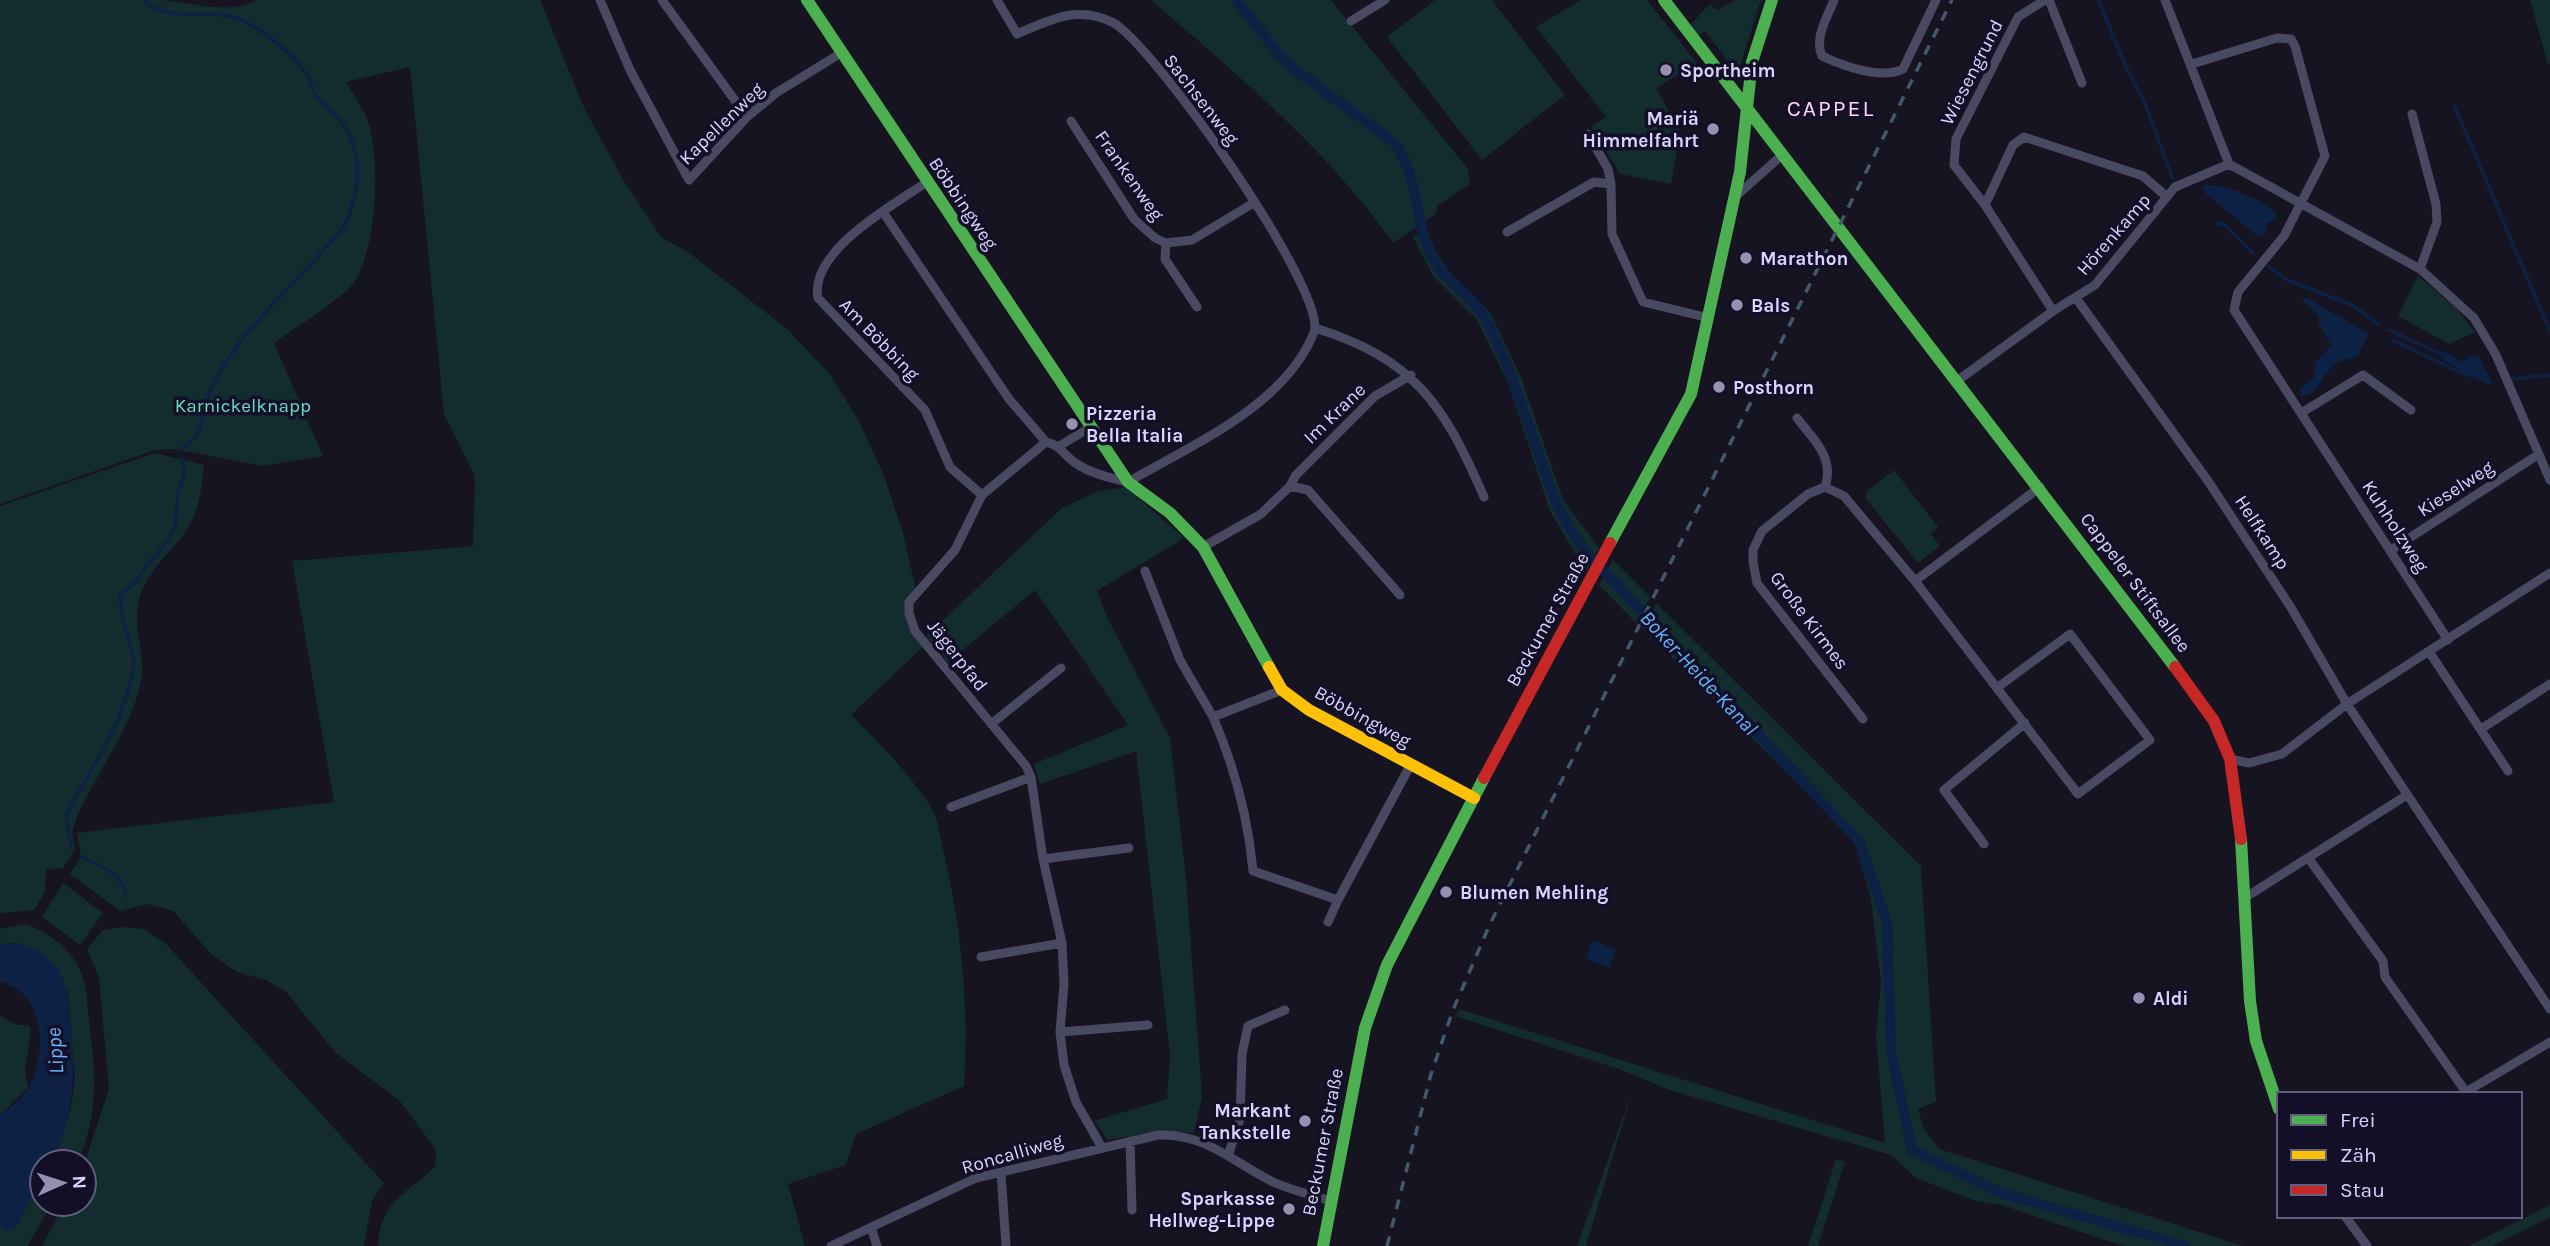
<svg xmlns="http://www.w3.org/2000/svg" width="2550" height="1246" font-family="Karla,sans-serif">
<rect width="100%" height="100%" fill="#161421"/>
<!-- green -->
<path fill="#132c2d" d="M0 0C54 0 109 0 162 0 194 2 227 16 257 0H540L585 110 624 181 661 237 688 252 786 328 829 373 859 421 884 476 903 532 916 591 908 614 924 646 851 715C879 743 909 773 931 807 939 820 940 839 944 853 962 930 969 1008 964 1086L856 1134 846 1165 788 1184 805 1246H378C380 1200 407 1194 435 1167L436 1150 400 1101 335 1052 286 992 266 980 237 972 212 955 173 911 148 904 120 911 70 874 81 857 77 833 334 802 292 561 473 546 475 476 444 414 410 67 346 82C353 95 365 110 369 124 380 164 377 245 355 281 345 297 292 330 274 343L323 456 262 466 174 449 155 450 0 504Z
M1151 0H1331L1468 169 1470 184 1437 206 1436 214 1393 243C1328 151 1236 73 1151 0Z
M1435 0H1492L1565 95 1482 160 1387 37Z
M1581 0H1647L1697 63 1656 88 1680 131 1671 184 1620 174 1591 126 1606 117 1536 27Z
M1735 0H1761L1737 76 1725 71 1729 63 1705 31 1698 36 1690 25 1710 4 1717 10Z
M2530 0H2550V64L2548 65Z
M1428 230 1435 250 1451 274 1490 312 1521 377 1563 500 1599 548 1586 572 1550 511 1508 383 1477 320 1433 276 1413 237Z
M2418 276 2456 308 2475 332 2449 344 2398 316Z
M155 453 204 465C202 487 199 512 186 531 171 553 148 570 140 596 131 625 146 652 141 681 132 728 97 772 77 816L72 832 75 850 63 868 46 870 45 892 34 910 0 913V506Z
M1894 470 1938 527 1931 534 1940 546 1918 563 1865 498 1867 491Z
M1126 487 1184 538 1097 591 1107 617 1170 738 1186 878 1202 1097 1194 1133 1159 1131 1108 1140 1094 1121 1167 1099 1170 1055 1136 751 1040 784 1034 764 1128 725 1035 590 948 662 926 636 1062 508 1098 491Z
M1613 560 1650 597 1636 623 1599 585Z
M1656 603 1921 866 1936 1102 1918 1109 1924 1129 1939 1149 2243 1246H2125L2111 1242 2002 1205 1976 1201 1916 1178 1891 1155 1670 1090 1619 1069 1455 1016 1459 1009 1885 1143 1876 1035 1881 983 1871 899 1854 841 1643 628Z
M63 883 103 913 80 945 42 917Z
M26 924C46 931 70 948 79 968 87 984 87 1003 89 1020 95 1070 100 1115 77 1162H52L71 1108 75 1080 68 991 20 943 0 944V929Z
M123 927 144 929 165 943 384 1183 372 1201 364 1246H42L64 1204H84V1165L109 1088 99 978 87 949 103 930Z
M0 1016 16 1025H28L31 1029 25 1071 28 1088 0 1115Z
M1633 1089 1586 1246H1577Z
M1836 1159 1845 1162 1818 1246H1808Z
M42 1182V1204H52L27 1246H0V1223L4 1231 13 1229Z
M2550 1205V1217L2492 1246H2469Z"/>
<!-- water -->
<path fill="#0d2144" d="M2204 185C2227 185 2260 198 2276 213L2275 221 2267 223 2265 236 2256 235 2206 194 2202 187Z
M2307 298 2370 334 2357 356C2348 361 2339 359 2331 368 2320 379 2320 392 2302 397L2300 388 2315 377V363L2331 345 2319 325V316L2301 299Z
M2443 350 2462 362 2473 355 2479 357 2493 385C2484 385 2450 365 2442 358Z
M1593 940 1616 950 1609 968 1586 959Z
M20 943C35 950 50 956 59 971 68 986 68 1002 70 1018 76 1070 75 1115 52 1162H42V1182L13 1230 4 1231 0 1223V1115C10 1108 21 1100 28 1089 48 1056 45 991 0 982V944Z"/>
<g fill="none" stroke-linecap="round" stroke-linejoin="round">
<!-- stream -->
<path stroke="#0d2144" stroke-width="3.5" d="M144 0C175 27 213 4 246 22 268 34 293 54 307 75 310 81 312 89 316 95 322 105 334 111 341 122 365 153 360 196 343 228 304 276 242 328 214 382 202 404 207 435 182 448
M2098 0 2127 69 2144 101 2173 179
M2454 105 2550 331
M2217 223 2223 224 2253 253
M2268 266 2287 280 2352 305 2378 324
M2389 330 2445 356
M2394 341 2468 376
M2513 379 2550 375
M71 848 66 815 116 726 133 675 134 658 123 620 120 595 136 582 144 568 169 540 175 526 178 493 185 471 181 457
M81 857C101 867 123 872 126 896"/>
<!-- canal -->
<path stroke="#0d2144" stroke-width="10" d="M1236 0 1286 63 1395 143C1418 174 1414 217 1430 253 1442 280 1471 293 1485 318 1516 377 1532 440 1556 502 1563 521 1578 539 1589 556L1859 841 1887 922 1891 1051 1912 1150 2001 1193 2186 1246"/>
<!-- street -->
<path stroke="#4a4962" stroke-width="9" d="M600 0 630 70 689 180 747 117 776 93 841 53
M662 0 747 117
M997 0 1017 34C1049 20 1077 5 1112 22 1153 43 1328 292 1314 332 1286 405 1192 445 1128 482 1110 478 1089 473 1074 462 1063 454 1060 445 1046 442L982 495 955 550 909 602V613L915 631 1026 766 1031 777 1043 859 1062 943 1064 984 1060 1032 1064 1065 1076 1102 1101 1146
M1834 0C1827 18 1814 38 1822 56 1843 66 1881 80 1903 69L1936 0
M2045 0 2018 17 1956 139 1954 165 1985 205 2053 311
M2049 0 2082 83
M2165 0 2229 164 2420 269 2474 318 2496 355 2550 480
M1351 21 1385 0
M2192 64 2277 38 2291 39 2295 46 2325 156 2284 236 2238 292 2234 310 2448 640
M2412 114 2436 204 2437 222 2420 269
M1071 121 1134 219 1155 238 1166 243 1192 240 1255 202
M1588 134 1608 169 1611 184
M927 182C893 205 809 251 818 298L925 410 950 467 982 495
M1735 197 1783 154
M1985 205 2013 145 2024 137 2143 176 2167 197
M883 212 1009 399 1046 442
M1507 232 1594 182 1611 184 1612 234 1643 302 1709 318
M1166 243 1165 259 1197 307
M2076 298 2208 481 2290 606 2347 704 2550 1009
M1315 328C1415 359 1444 405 1484 497
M1957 381 2053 311 2095 285 2175 187 2229 164
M2301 413 2363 375 2411 410
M1797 418C1814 440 1835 458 1825 487
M1059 446 1091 427
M1290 486 1296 475 1375 396 1411 375
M1203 547 1261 514 1290 486 1308 490 1400 595
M2391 550 2539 454
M1145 571 1180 660 1213 717
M1915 581 2078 794 2150 740 2070 634 1998 687
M2430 653 2508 771
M1282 690 1213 717C1235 768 1248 816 1253 871L1338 900 1411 764
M1863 719 1757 583 1753 562V550L1762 531 1808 494 1825 487 1844 496 1915 581 2040 487
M991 724 1061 668
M2481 729 2550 684
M2230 759 2249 763 2282 754 2347 704 2550 573
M951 807 1031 777
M1984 844 1944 790 2025 723
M1043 859 1129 848
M2309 859 2383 961 2385 977 2466 1092 2550 1042
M2246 897 2407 795
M1328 922 1338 900
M981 957 1062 943
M1060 1032 1148 1025
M1130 1141 1132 1210
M1228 1156 1240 1119 1242 1054 1248 1026 1285 1010
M1001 1173 1006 1246
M2345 1216 2367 1246
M871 1227 877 1246
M831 1246 976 1178 1158 1135C1205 1133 1233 1162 1273 1182 1291 1190 1312 1195 1331 1201"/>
<!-- fast -->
<path stroke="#4caf50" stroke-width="12" d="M807 0 1128 482 1170 513 1203 547 1269 667
M1664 0 2175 667
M1610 543 1691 394 1740 172 1752 62 1772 0
M2241 839 2250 1001 2256 1041 2279 1109
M1323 1246 1365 1028 1387 965 1484 778"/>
<!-- slow -->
<path stroke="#ffc107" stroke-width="12" d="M1269 667 1282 690 1309 710 1474 798"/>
<!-- jam -->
<path stroke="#c62828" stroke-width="12" d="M2175 667 2214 721 2230 759 2241 839
M1484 778 1610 543"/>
<!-- rail -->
<path stroke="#43596b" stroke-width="3.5" stroke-dasharray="10 9" stroke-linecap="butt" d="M1387 1246 1431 1074 1453 1010 1490 924 1952 0"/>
</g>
<!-- markers -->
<g fill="#9591b1" stroke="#130f26" stroke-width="2.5">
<circle cx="1666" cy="70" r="7"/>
<circle cx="1713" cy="129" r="7"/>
<circle cx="1746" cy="258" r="7"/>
<circle cx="1737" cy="305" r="7"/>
<circle cx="1719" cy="387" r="7"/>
<circle cx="1072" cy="424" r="7"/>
<circle cx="1446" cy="892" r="7"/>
<circle cx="2139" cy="998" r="7"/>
<circle cx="1305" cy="1121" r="7"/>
<circle cx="1289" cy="1209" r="7"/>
</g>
<g text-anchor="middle" stroke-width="7" stroke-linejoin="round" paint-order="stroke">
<!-- poi labels -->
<g font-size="19" font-weight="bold" fill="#d9d4ff" stroke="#130f26" text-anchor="start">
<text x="1680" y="77">Sportheim</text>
<text x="1699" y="125" text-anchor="end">Mariä<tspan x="1699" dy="22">Himmelfahrt</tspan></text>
<text x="1760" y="265">Marathon</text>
<text x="1751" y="312">Bals</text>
<text x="1733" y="394">Posthorn</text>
<text x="1086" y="420">Pizzeria<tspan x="1086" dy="22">Bella Italia</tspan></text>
<text x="1460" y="899">Blumen Mehling</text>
<text x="2153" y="1005">Aldi</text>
<text x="1291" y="1117" text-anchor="end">Markant<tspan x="1291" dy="22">Tankstelle</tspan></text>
<text x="1275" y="1205" text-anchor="end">Sparkasse<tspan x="1275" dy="22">Hellweg-Lippe</tspan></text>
</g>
<!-- street labels -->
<g font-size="19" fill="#d9d4ff" stroke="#130f26">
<text transform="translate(1971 72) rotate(-63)" y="7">Wiesengrund</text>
<text transform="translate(1202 99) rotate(52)" y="7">Sachsenweg</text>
<text transform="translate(721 123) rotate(-44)" y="7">Kapellenweg</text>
<text transform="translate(1130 175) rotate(55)" y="7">Frankenweg</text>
<text transform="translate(964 203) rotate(56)" y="7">Böbbingweg</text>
<text transform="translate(2113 234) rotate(-49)" y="7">Hörenkamp</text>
<text transform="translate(880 339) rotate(46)" y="7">Am Böbbing</text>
<text transform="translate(1334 413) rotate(-44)" y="7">Im Krane</text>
<text transform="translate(2455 488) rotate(-33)" y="7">Kieselweg</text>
<text transform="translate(2396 526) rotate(57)" y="7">Kuhholzweg</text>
<text transform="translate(2263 532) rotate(57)" y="7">Helfkamp</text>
<text transform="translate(2136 582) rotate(53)" y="7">Cappeler Stiftsallee</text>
<text transform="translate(1547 619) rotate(-61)" y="7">Beckumer Straße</text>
<text transform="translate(1810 620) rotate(53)" y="7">Große Kirmes</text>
<text transform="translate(958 655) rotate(52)" y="7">Jägerpfad</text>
<text transform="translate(1363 716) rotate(29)" y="7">Böbbingweg</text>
<text transform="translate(1322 1142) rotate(-79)" y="7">Beckumer Straße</text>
<text transform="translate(1012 1153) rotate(-16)" y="7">Roncalliweg</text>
</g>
<!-- park labels -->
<g font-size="19" fill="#5fe0c0" stroke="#130f26">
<text x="243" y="412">Karnickelknapp</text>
</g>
<!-- water labels -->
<g font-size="21" font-style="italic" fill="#62b6ff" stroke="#130f26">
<text transform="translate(1699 673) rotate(47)" y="7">Boker-Heide-Kanal</text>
<text transform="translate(55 1051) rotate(-94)" y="7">Lippe</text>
</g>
<!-- quarter labels -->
<g font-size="23" letter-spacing="2" fill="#ffd6f0" stroke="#130f26">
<text x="1831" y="116">CAPPEL</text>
</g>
</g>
<!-- legend -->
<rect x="2277" y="1092" width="245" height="126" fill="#130f26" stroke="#625e7d" stroke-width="2"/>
<rect x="2291" y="1115" width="35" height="10" fill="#4caf50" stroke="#625e7d" stroke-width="2"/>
<text x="2340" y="1127" font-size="21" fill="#d9d4ff">Frei</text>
<rect x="2291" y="1150" width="35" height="10" fill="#ffc107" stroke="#625e7d" stroke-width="2"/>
<text x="2340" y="1162" font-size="21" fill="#d9d4ff">Zäh</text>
<rect x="2291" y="1185" width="35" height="10" fill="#c62828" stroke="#625e7d" stroke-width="2"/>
<text x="2340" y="1197" font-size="21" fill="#d9d4ff">Stau</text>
<!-- north arrow -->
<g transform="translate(63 1183) rotate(87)"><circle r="33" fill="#130f26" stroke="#625e7d" stroke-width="2"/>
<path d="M0-5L12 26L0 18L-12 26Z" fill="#9591b1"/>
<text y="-10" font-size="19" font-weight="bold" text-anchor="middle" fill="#d9d4ff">N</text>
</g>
</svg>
